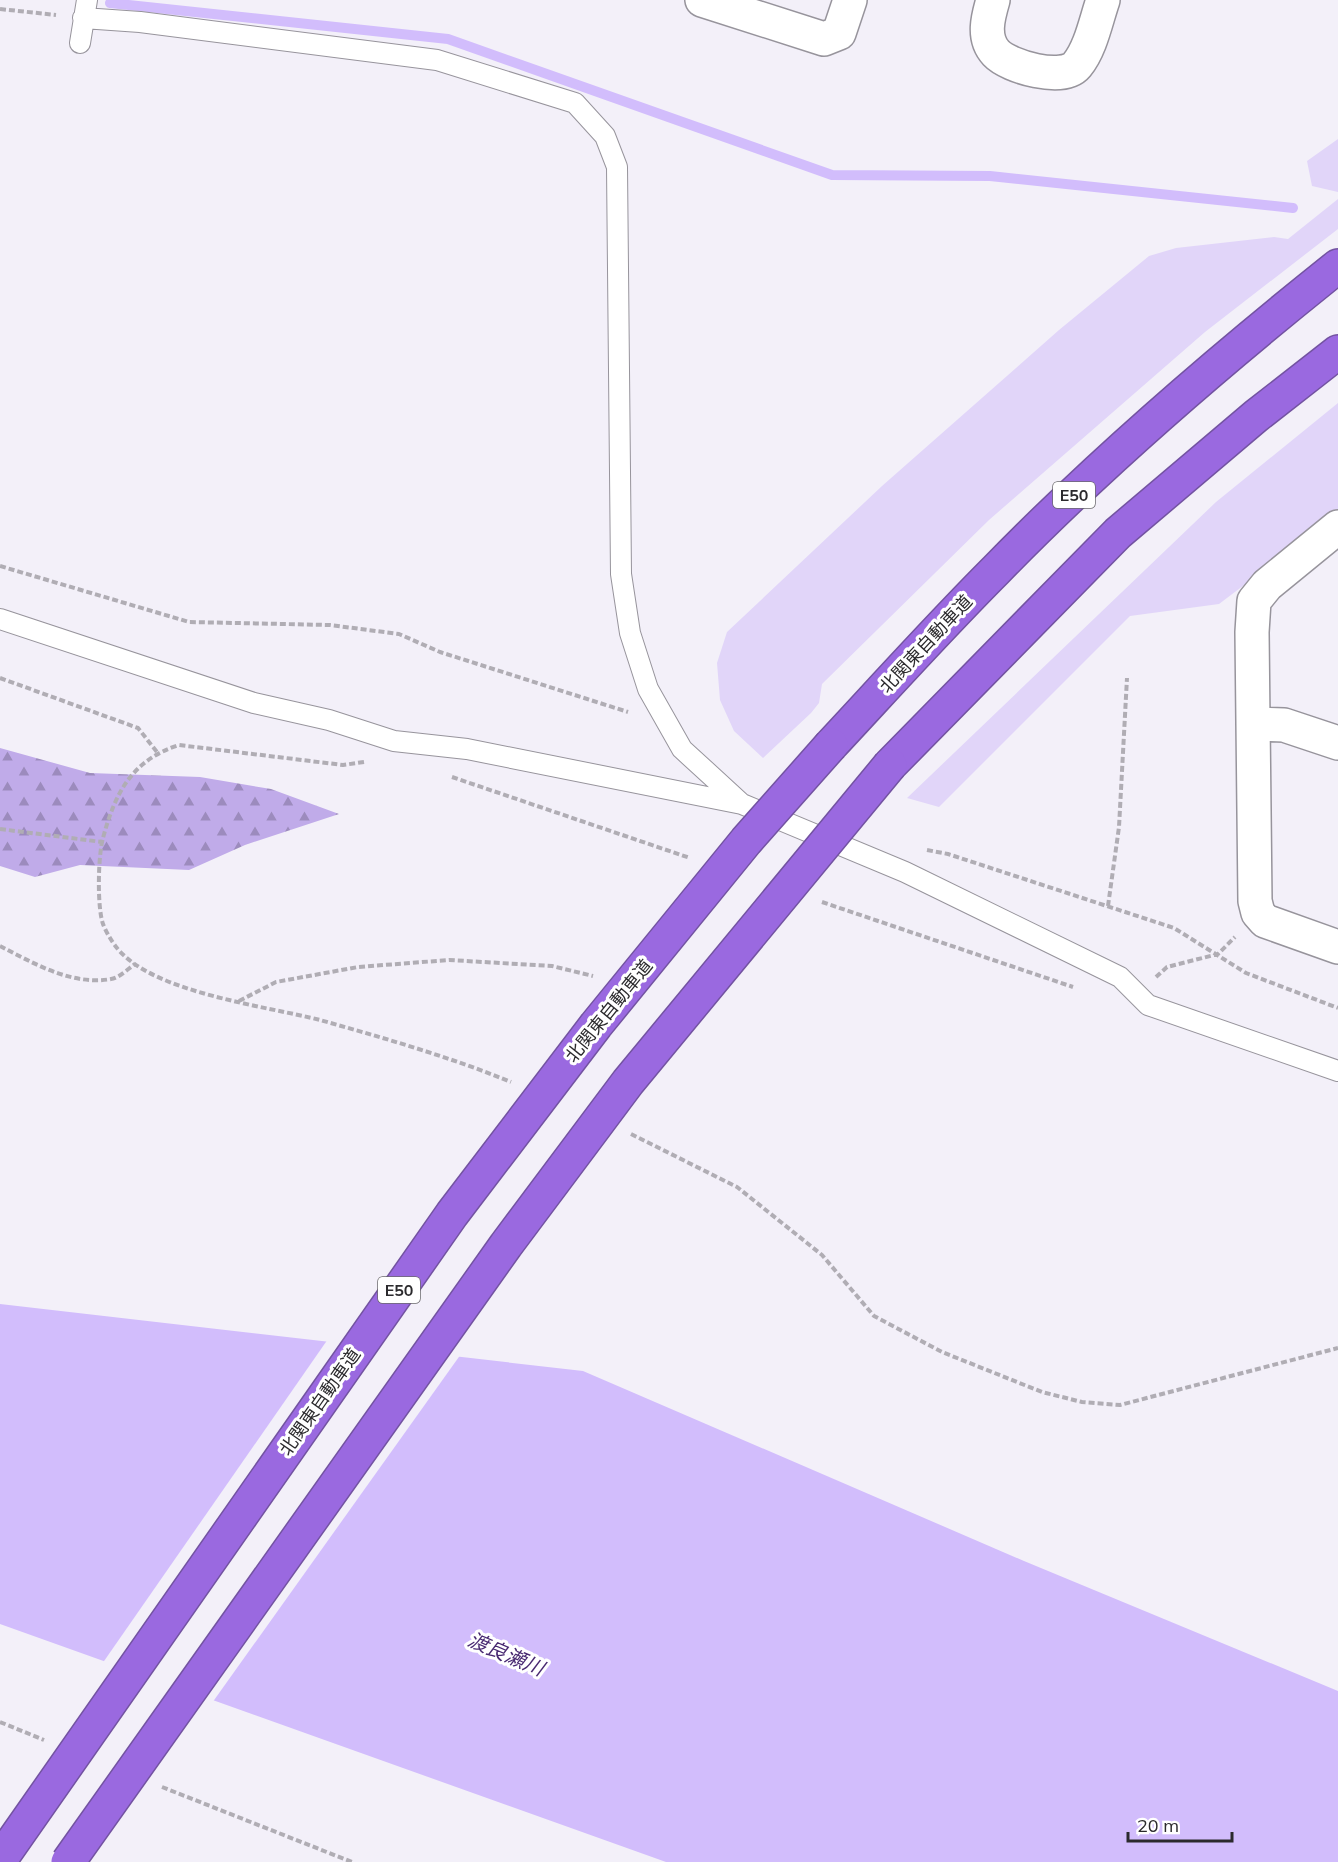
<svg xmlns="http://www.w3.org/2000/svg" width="1338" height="1862" font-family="Mulish,'Noto Sans JP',sans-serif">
<defs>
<pattern id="forest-firs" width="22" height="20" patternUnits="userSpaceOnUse" patternTransform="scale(1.5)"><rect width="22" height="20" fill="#c0abe9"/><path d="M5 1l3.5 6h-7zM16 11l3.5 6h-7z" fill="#9c8bbd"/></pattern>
</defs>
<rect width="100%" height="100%" fill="#f3f0f9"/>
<!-- green -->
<path fill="#e1d5f9" d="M1338 139V192L1312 186 1307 161Z
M1338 199V229L1205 332 989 520 822 684 819 703 811 713 763 758 734 731 720 700 717 663 727 632 882 486 1059 330 1149 256 1176 248 1274 237 1288 239Z
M1338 403V514L1219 604 1130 616 939 807 907 798 1216 502Z"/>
<!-- forest -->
<path fill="url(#forest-firs)" d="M0 748 90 773 200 777 271 789 339 814 245 845 189 870 80 865 35 877 0 866Z"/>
<!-- water -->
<path fill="#d2bdfc" d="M0 1304 583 1371 1024 1561 1338 1691V1862H666L0 1624Z"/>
<!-- pier -->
<path fill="#f3f0f9" d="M328 1339 461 1354 212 1703 102 1664Z"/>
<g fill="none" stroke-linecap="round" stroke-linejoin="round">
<!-- stream -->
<path stroke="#d2bdfc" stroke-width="10" d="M110 3 448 39 832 175 990 176 1293 208"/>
<defs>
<path id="service" d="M83 18 140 22 437 60 575 103 605 136 617 167 621 574 630 633 648 689 682 749 742 804
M80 43 87 0
M0 619 254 703 329 720 394 741 467 749 742 804 905 872 1120 977 1148 1005 1338 1071"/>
<path id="minor" d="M702 0 824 39 839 33 850 0
M993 0C988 17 982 38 996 53 1009 67 1063 82 1077 65 1091 48 1096 20 1103 0
M1338 527 1267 585 1254 601 1252 632 1255 901 1258 913 1265 921 1338 947
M1253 724 1284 725 1338 743"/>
<path id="motorway" d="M831 745C886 686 939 627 996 570 1102 461 1219 361 1338 266
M890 765 1118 533 1256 416 1338 352"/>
</defs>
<!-- service casing -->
<use href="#service" stroke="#97949c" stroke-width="22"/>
<!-- minor casing -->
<use href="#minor" stroke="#97949c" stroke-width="36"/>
<!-- motorway casing -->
<use href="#motorway" stroke="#7353a1" stroke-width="36"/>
<!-- path -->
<path stroke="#b0adb4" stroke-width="4" stroke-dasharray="6 3" stroke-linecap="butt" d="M0 9 56 15
M0 566 189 622 330 625 399 634 440 652 628 712
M0 678 138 728 157 752
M364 762 343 765 179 745C132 760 115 793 103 838 98 856 97 907 103 924 106 932 112 942 117 948 153 993 266 1006 320 1020 384 1038 450 1057 511 1082
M452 777 690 858
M0 829 102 842
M927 850 948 854 1174 928 1246 973 1338 1008
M822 902 1073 987
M1108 906 1119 827 1127 678
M0 946C33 963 72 986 111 979 119 978 128 969 135 964
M1156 977 1167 967 1218 954 1235 937
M239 1001 276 982 358 967 449 960 552 966 593 976
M631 1134 737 1187 822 1255 874 1316 942 1352 1042 1392 1082 1402 1120 1405 1338 1348
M0 1722 44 1740
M162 1787 352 1862"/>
<!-- service -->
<use href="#service" stroke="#fff" stroke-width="20"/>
<!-- minor -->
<use href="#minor" stroke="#fff" stroke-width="33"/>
<!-- motorway -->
<use href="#motorway" stroke="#9a69e0" stroke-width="33"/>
<defs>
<path id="motorway-bridge" d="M0 1860 452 1214 596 1025 746 841 831 745
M68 1862 506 1245 628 1082 890 765"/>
</defs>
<!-- motorway-bridge casing -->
<use href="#motorway-bridge" stroke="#7353a1" stroke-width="36" stroke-linecap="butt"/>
<!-- motorway-bridge -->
<use href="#motorway-bridge" stroke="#9a69e0" stroke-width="33"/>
</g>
<g text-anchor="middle" stroke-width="6" stroke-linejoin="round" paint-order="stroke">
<!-- shield labels -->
<g fill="#fff" stroke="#6b6a6c" stroke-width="1.5">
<rect x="1053" y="482" width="42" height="26" rx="4.5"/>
<rect x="378" y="1277" width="42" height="26" rx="4.5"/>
</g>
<g font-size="16" font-weight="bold" fill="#2b2a2d">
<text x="1074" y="501">E50</text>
<text x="399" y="1296">E50</text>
</g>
<!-- street labels -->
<g font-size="18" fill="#2b2a2d" stroke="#fff">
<text transform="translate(926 644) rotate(-47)" y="6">北関東自動車道</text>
<text transform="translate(609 1011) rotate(-51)" y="6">北関東自動車道</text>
<text transform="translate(320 1402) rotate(-55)" y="6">北関東自動車道</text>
</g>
<!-- water labels -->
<g font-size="20" font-style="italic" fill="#492a72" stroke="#fff">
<text transform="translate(506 1654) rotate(23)" y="7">渡良瀬川</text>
</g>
</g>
<!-- scale -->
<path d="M1128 1832v9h104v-9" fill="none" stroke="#2b2a2d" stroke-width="3"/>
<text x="1137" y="1832" font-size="18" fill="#2b2a2d" stroke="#ffffff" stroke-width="4.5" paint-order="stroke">20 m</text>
</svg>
